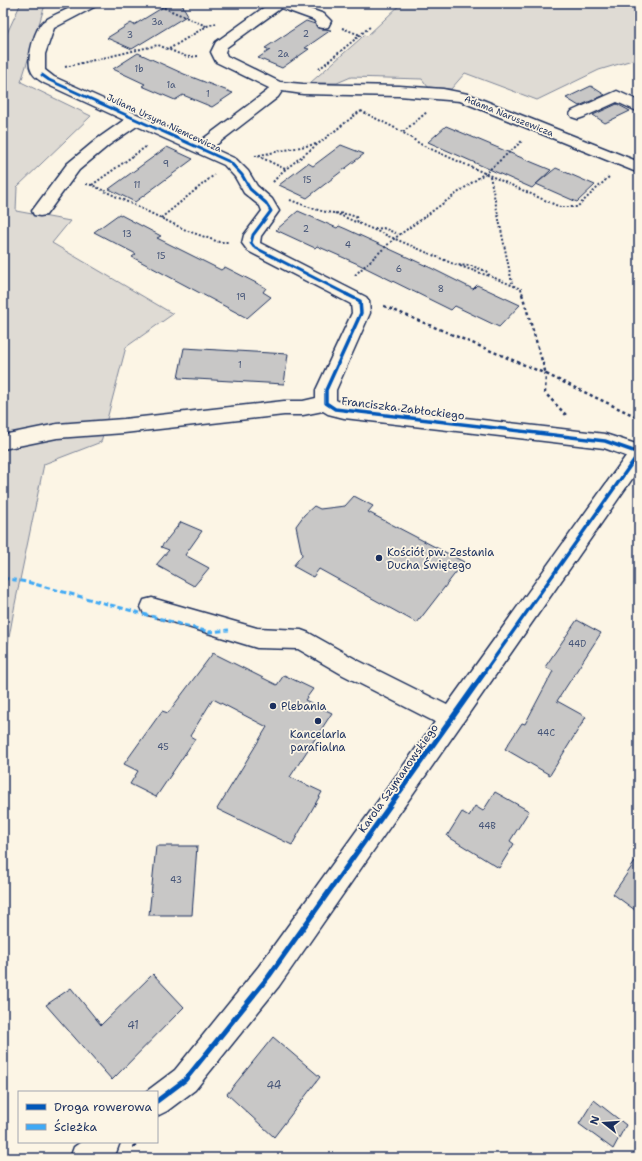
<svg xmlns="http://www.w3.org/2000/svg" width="642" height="1161" font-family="'Shantell Sans',sans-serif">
<rect width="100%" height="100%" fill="#fcf5e5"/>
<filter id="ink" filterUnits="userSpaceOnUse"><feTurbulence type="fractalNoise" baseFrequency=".025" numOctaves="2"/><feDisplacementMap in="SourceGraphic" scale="8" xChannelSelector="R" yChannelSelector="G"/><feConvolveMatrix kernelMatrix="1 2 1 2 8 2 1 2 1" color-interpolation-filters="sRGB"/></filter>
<g filter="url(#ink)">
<!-- green -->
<path fill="#dfdbd4" stroke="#7d8599" d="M21 3H52L44 8 21 82 91 116 17 187 16 211 70 221 52 243 173 314 126 347 101 442 44 464 15 604 3 671V42Z
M402 3H639V58L599 70 537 100 465 73 451 89 428 87 422 79 351 77 337 83H310L360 39 364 35 367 36Z"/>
<!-- building -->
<path fill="#c8c7c6" stroke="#1b2f5e" d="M170 3H181L188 15 132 49 107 38 131 23 134 25Z
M306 21 315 24 318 28 331 30 305 48 309 49 282 68 258 58 270 50 265 48Z
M138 53 184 74 233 93 212 107 183 95 175 100 142 86 145 84 113 69Z
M591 86 605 95 579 106 566 98Z
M617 104 630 111 605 123 593 115Z
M446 126 534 163 551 170 532 188 428 142Z
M341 145 364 154 307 198 279 185 308 163 313 166Z
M167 147 193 159 135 202 109 189Z
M556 168 595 185 577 202 536 184Z
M298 211 337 228 339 226 346 229 431 268 473 289 477 285 520 305 499 327 455 306 451 310 358 264 317 246 315 248 276 230Z
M119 214 161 236 157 238 221 270 225 267 266 288 263 292 271 297 247 318 132 257 136 254 94 232Z
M184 348 288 354 284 384 178 378Z
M354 496 373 506 368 512 464 562 417 623 319 569 313 577 293 566 302 555 296 526 304 515 314 506 320 509 345 506Z
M181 522 202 531 185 555 209 568 194 586 156 565 169 550 161 547Z
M577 620 601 633 557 701 586 717 550 775 505 749 522 723 525 724 553 671 545 667Z
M213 653 277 685 284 675 313 689 305 700 332 713 290 777 322 792 292 845 217 809 267 727 213 699 190 736 195 739 156 797 130 784 138 771 124 764 162 711 168 713Z
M495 792 529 811 510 841 514 844 499 868 447 836 462 812 469 816 475 806 483 811Z
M156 846H197L192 915H149Z
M639 856V913L613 894Z
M153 974 184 1007 112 1080 46 1005 71 988 101 1025Z
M273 1037 320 1077 274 1137 227 1094Z
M594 1100 626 1125 613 1149 579 1124Z"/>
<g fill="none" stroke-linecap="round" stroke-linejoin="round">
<defs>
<path id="minor" d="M80 3H98L96 6 54 28 45 54V70L54 77 199 142 267 91 269 88 216 62 211 52 216 42 270 3H293L324 14 331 21 328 27 323 28 318 27 314 20 281 8 227 47 225 52 227 56 280 82 303 84 399 86 443 89 468 94 639 162V173L460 101 399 96 303 94 282 91 278 97 212 148 236 159 248 171 257 186 272 199 279 211 261 236 260 243 366 297 369 301 370 313 336 390V400L344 404 605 434 639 445V469L279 986 195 1090 167 1111 157 1116V1092H146L147 1091 175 1070 259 966 435 722 343 675 298 649 257 648 152 616 144 614 141 607 144 600 152 598 257 628 301 630 309 633 359 661 447 705 626 456 604 448 344 418 328 414 323 411 303 415H284L124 433 57 438 3 449V435L57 424 124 419 284 401H303L316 398V390L352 313 351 304 248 251 242 243 244 235 262 211 260 206 244 193 235 177 224 165 137 126 109 145 79 170 46 215 40 216 34 215 32 211 67 164 97 139 124 120 44 83C39 80 33 76 31 70 26 60 35 27 44 21 55 14 69 9 80 3Z
M617 91 639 101V112L617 102 584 117 578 119 572 117 570 114 572 111Z
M81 1142H120L116 1153 109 1158H70L74 1147Z"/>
</defs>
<!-- minor casing -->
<use href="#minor" stroke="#1b2f5e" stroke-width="3"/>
<!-- path-far2 -->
<path stroke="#1b2f5e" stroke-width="2" stroke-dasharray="2 2" stroke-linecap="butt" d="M153 3 206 26
M342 28 360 35
M169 49 207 26 217 23
M65 67 158 45 187 57 199 56
M319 69 371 26
M361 111 399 130 422 145 560 207H577L610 176
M403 132 427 112
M255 156 316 144
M258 156 285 169
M490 176 512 283
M273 182 282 172 359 112 363 111
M86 184 92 185 188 231 219 242H228
M92 185 147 146
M290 200C304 205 319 212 334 213 345 214 345 213 356 217L358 223 456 265 472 266 486 271 490 276 521 289 523 295
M335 213 358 223
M161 218 214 175
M375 229 383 228 398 234
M460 266 489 276
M355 275 395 238 488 171 522 141"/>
<!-- path-far1 -->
<path stroke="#1b2f5e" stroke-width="2.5" stroke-dasharray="3 3" stroke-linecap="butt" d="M522 294 546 374 639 418
M384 306 546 374 545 393 566 415"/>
<!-- path -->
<path stroke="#1b2f5e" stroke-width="3" stroke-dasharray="3.5 3.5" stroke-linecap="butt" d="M133 1147 139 1142"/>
<!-- minor -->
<use href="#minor" fill="#fcf5e5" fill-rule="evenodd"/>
<!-- quiet -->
<path stroke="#3fa9f5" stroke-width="3" stroke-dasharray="5.5 3" stroke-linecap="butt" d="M3 578 27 582 209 632 229 630"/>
<defs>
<path id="cycleway-far2" d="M42 75 49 80 230 162 242 175 250 189 266 203 271 211 253 235 251 243 254 247 348 295"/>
<path id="cycleway-far1" d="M346 294 360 301 361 313 326 390V403L335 409 605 441 639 453
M483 674 639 453"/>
<path id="cycleway" d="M157 1101 185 1080 269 976 484 673"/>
</defs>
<!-- cycleway-far2 casing -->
<use href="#cycleway-far2" stroke="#fcf5e5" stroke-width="5"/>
<!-- cycleway-far1 casing -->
<use href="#cycleway-far1" stroke="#fcf5e5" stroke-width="6"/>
<!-- cycleway casing -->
<use href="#cycleway" stroke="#fcf5e5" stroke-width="8"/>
<!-- cycleway-far2 -->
<use href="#cycleway-far2" stroke="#0057b8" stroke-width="3"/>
<!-- cycleway-far1 -->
<use href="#cycleway-far1" stroke="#0057b8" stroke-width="3.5"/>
<!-- cycleway -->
<use href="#cycleway" stroke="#0057b8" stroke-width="5"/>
</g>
</g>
<!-- markers -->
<g fill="#1b2f5e" stroke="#fcf5e5" stroke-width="1.5">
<circle cx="379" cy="558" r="4"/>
<circle cx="273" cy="706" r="4"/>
<circle cx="318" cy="721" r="4"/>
</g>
<g text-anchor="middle" stroke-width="3.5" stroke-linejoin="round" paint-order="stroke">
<!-- number labels -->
<g font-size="9" fill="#465578">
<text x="157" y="25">3a</text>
<text x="306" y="37">2</text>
<text x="130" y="38">3</text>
<text x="283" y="57">2a</text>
<text x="139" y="72">1b</text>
<text x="171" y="88">1a</text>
<text x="208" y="97">1</text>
<text x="166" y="167">9</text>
<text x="307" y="183">15</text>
<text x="137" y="188">11</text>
<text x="306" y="232">2</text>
<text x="127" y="237">13</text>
<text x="348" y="248">4</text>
<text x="161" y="259">15</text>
<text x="399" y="272">6</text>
<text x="441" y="292">8</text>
<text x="241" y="300">19</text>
<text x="240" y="368">1</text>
<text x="577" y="647">44D</text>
<text x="546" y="736">44C</text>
<text x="163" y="750">45</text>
<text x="487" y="829">44B</text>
<text x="176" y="883">43</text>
</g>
<!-- far-street labels -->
<g font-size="9" fill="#1b2f5e" stroke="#fcf5e5">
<text transform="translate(509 116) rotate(22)" y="3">Adama Naruszewicza</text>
<text transform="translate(164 123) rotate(25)" y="3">Juliana Ursyna Niemcewicza</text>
</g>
<!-- street labels -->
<g font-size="11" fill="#1b2f5e" stroke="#fcf5e5">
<text transform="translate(403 408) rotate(7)" y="4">Franciszka Zabłockiego</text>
<text transform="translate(398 778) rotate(-55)" y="4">Karola Szymanowskiego</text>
</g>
<!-- poi labels -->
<g font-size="11" fill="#1b2f5e" stroke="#fcf5e5" text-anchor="start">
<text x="387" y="556">Kościół pw. Zesłania<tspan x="387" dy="13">Ducha Świętego</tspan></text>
<text x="281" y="710">Plebania</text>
<text x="318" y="738" text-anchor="middle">Kancelaria<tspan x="318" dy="13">parafialna</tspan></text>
</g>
<!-- near-number labels -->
<g font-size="11" fill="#465578">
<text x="133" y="1029">41</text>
<text x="274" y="1089">44</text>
</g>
</g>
<!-- margin -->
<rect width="642" height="1161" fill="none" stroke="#fcf5e5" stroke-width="16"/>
<rect x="8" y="8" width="626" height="1145" fill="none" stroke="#1b2f5e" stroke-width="1.5" filter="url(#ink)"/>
<!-- legend -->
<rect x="18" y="1091" width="140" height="52" fill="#fcf5e5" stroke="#a2a6af"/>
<rect x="26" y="1104" width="20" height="6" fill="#0057b8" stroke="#a2a6af"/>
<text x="54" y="1111" font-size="12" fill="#1b2f5e">Droga rowerowa</text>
<rect x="26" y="1124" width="20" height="6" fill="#3fa9f5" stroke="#a2a6af"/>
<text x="54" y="1131" font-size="12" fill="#1b2f5e">Ścieżka</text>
<!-- north arrow -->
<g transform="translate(604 1123) rotate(287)" stroke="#fcf5e5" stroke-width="3" paint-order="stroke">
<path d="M0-3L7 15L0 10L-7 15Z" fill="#1b2f5e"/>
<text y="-6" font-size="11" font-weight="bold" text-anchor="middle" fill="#1b2f5e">N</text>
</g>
</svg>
